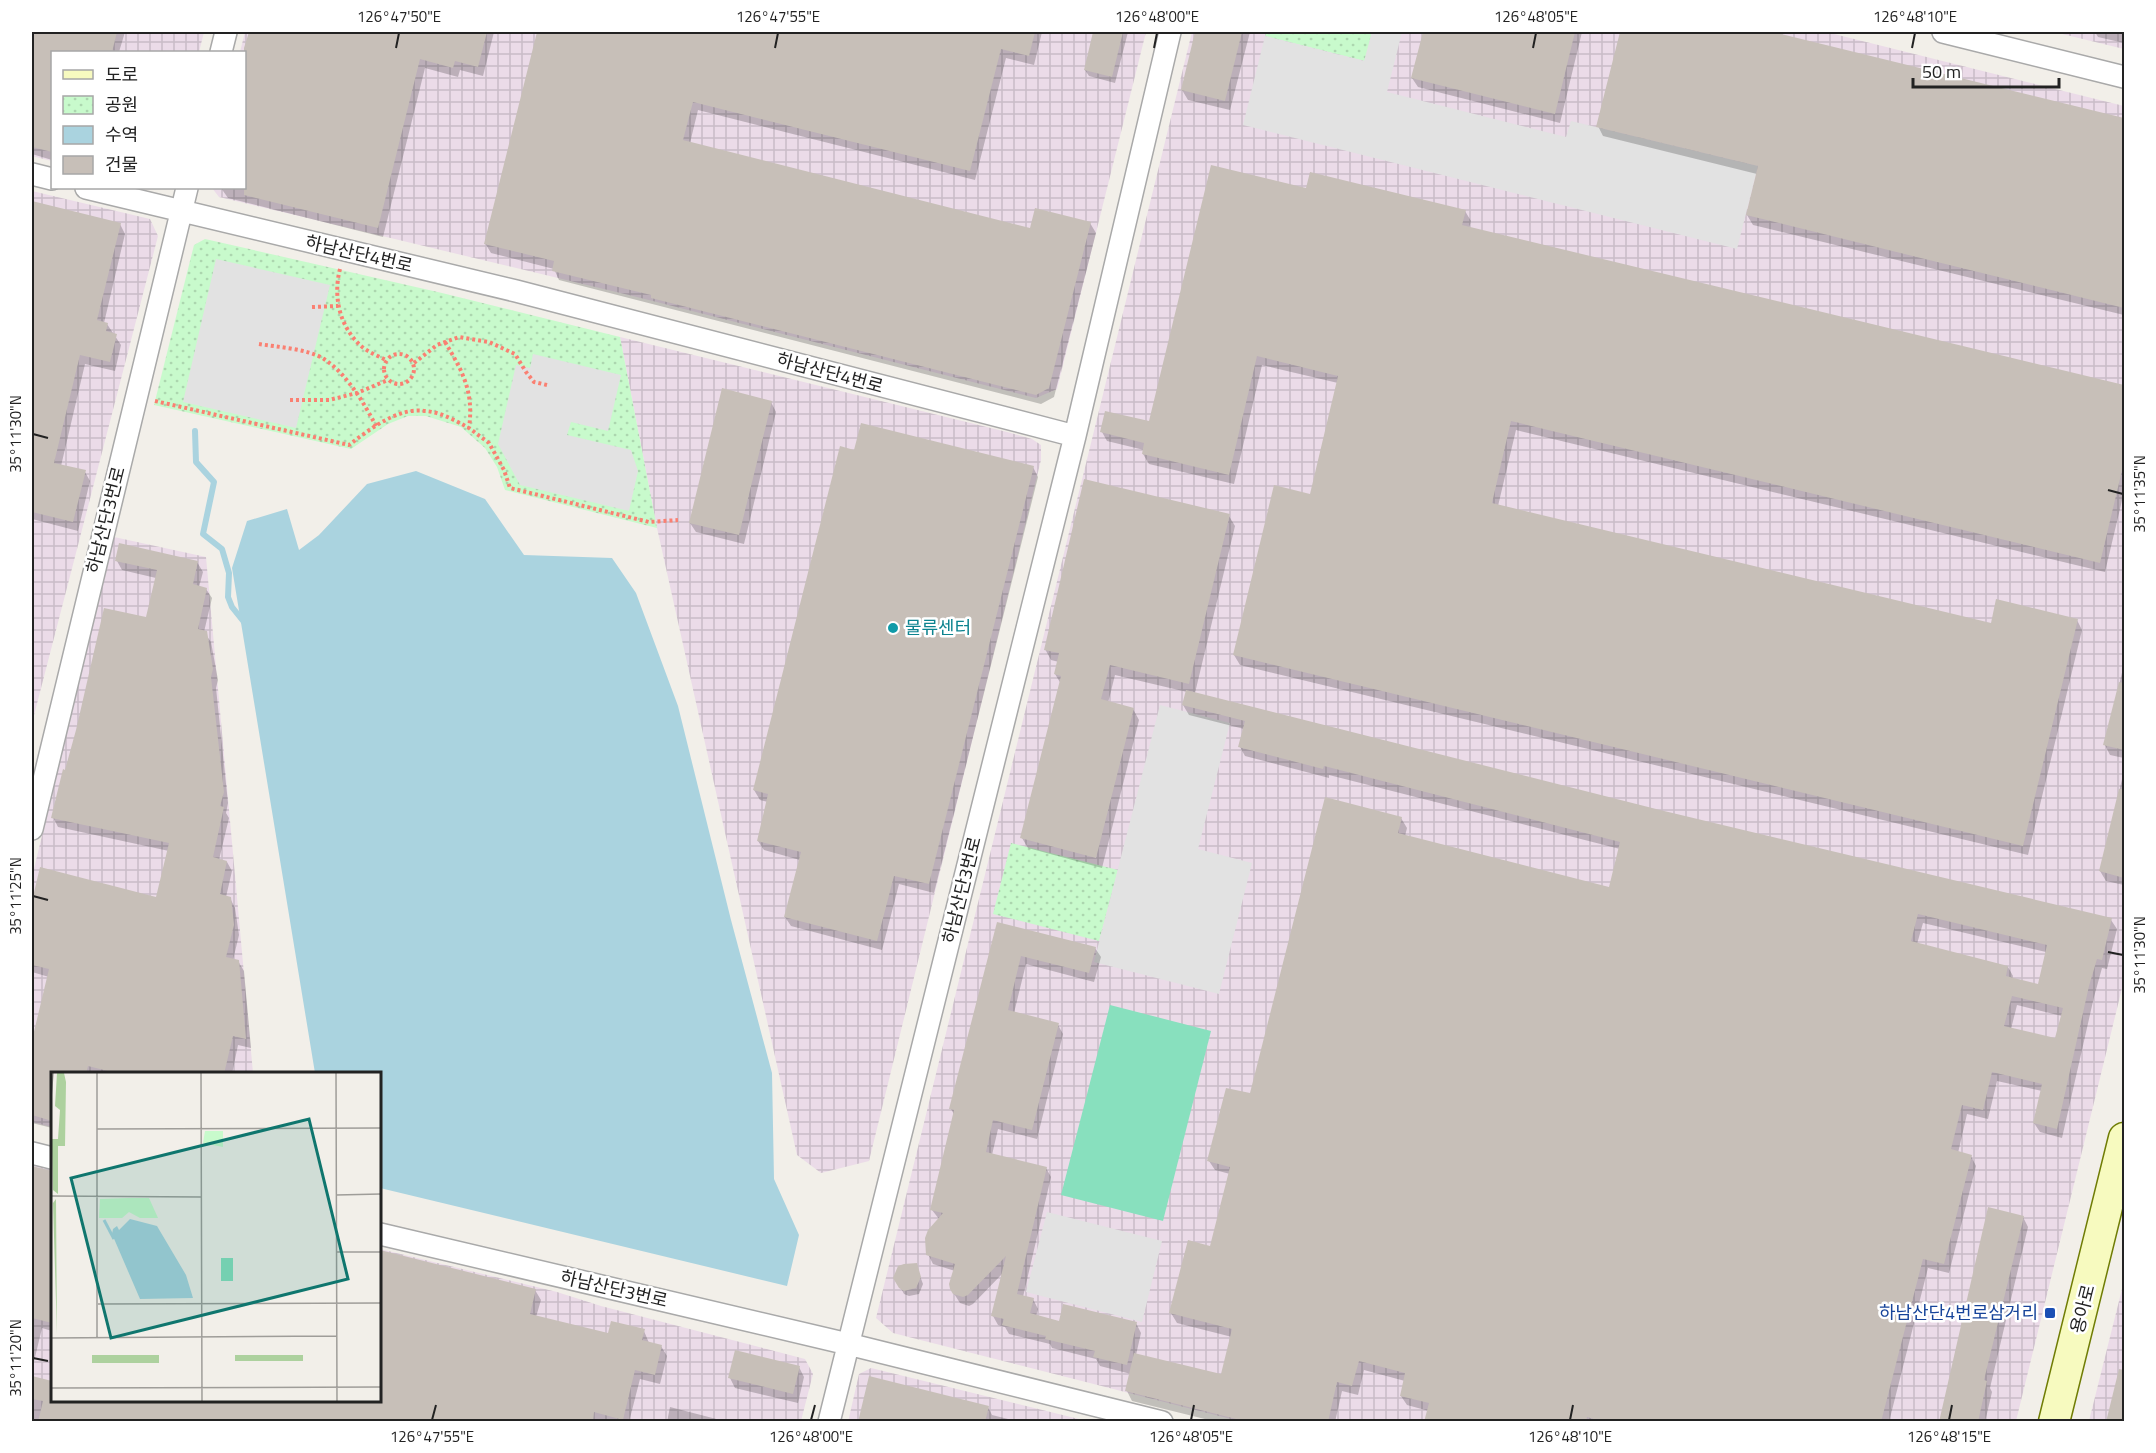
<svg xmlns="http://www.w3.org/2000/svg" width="2156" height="1453" font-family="'Titillium Web','Noto Sans KR',sans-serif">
<defs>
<pattern id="industrial-grid" width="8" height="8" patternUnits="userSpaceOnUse" patternTransform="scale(1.5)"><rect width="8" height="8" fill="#ebdbe8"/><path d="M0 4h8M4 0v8" fill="none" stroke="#c9bcc7"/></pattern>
<pattern id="park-dots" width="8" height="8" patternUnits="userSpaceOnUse" patternTransform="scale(1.5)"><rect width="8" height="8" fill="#c8facc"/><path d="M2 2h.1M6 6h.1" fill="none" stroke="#acd6af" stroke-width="1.8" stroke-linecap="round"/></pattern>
</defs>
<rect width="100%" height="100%" fill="#f2efe9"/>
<!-- industrial -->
<path fill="url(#industrial-grid)" d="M32 32H204L199 52H52V161L32 156Z
M245 32H1146L1057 389 1036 398 633 296 219 197 212 188H244V52H240Z
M1192 32H1826L2124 106V980L2016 1421H1239L893 1333 876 1318Z
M2054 32H2124V49Z
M32 191 150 219 158 236 32 723Z
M620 337 1007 432 1032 439 1041 445V460L869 1161 821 1173 797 1155 657 528Z
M114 537 206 557 253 1073 52 1074V1127L32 1122V877Z
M32 1163 52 1168V1400H380V1249L557 1292 601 1306 805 1359 813 1374 801 1421H32Z
M2124 1281V1421H2089Z
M871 1368 1087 1421 848 1422 859 1374Z"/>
<!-- park -->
<path fill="url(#park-dots)" d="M1267 32H1372L1365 61 1265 36Z
M205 239 442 293 620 337 657 528 505 490 497 467 485 448 461 427 426 416H408L388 424 351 449 154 405 194 245Z
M1011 843 1118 870 1099 941 993 914Z"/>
<!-- pitch -->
<path fill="#88e0be" d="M1110 1005 1211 1031 1163 1221 1061 1195Z"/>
<!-- parking -->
<path fill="#e2e2e2" d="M1372 32H1402L1387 92 1566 137 1571 121 1758 166 1737 249 1243 125 1265 36 1364 61Z
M216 259 330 285 296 428 183 402Z
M533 354 621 375 608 431 571 422 567 435 631 450 638 471 629 511 520 485 498 444 516 365 530 368Z
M1160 705 1230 723 1198 849 1252 863 1219 994 1094 962Z
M1047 1212 1162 1241 1142 1322 1026 1292Z"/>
<!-- water -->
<path fill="#aad3df" d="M416 471 485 499 524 555 612 558 636 593 678 706 731 920 772 1073 774 1179 799 1235 787 1286 380 1188V1074L315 1073 232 568 247 521 287 509 299 550 319 535 367 484Z"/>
<!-- shadow -->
<path fill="#0003" fill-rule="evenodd" d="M32 32H125L119 52H52V160L32 154Z
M250 32H494L483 76 460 70 458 77 425 68 383 237 228 198 221 188H244V54Z
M538 32H1042L1034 65 1006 58 975 180 698 110 690 143 1031 230 1090 223 1096 233 1054 397 1041 404 559 280 554 269 491 253 485 243Z
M1095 32H1128L1115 83 1089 76 1085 70Z
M1197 32H1250L1230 110 1188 100 1182 90Z
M1424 32H1582L1560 123 1418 87 1412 78Z
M1621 32H1767L2124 119V315L1753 225 1747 215 1757 174 1603 136 1598 126Z
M2095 32H2124V43L2098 37Z
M1307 190 1465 211 1471 221 1469 228 2124 386V492L2105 572 1516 430 1498 506 1992 625 2077 620 2082 630 2028 855 1240 665 1234 655 1311 496 1338 383 1262 365 1234 484 1149 464 1143 454 1144 450 1107 441 1102 432 1151 423Z
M32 202 120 224 125 234 104 323 107 324 121 345 115 371 85 364 61 466 85 472 90 481 78 531 32 519V344L36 325 32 324Z
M771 402 776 412 744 544 696 532 690 523Z
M855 451 1033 467 1038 477 934 893 899 884 882 950 791 926 785 917 800 860 764 850 758 841 768 802 760 800 754 790Z
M1229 516 1235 526 1195 693 1659 811 2111 920 2117 929 2107 969 2102 968 2094 997 2062 1138 2040 1132 2034 1123 2042 1091 1997 1081 1988 1119 1967 1114 1958 1153 1971 1156 1976 1166 1949 1273 1928 1268 1889 1422H1426L1429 1411 1407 1405 1401 1396 1405 1381 1364 1370 1358 1395 1342 1391 1335 1422H1217L1132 1401 1127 1391 1131 1374 1100 1366 1096 1359 1052 1348 1050 1344 1009 1334 1005 1327 998 1325 993 1316 1003 1273 973 1304 969 1306 960 1303 951 1289 955 1271 933 1264 928 1254 939 1219 932 1210 955 1116 951 1109 998 924 1095 948 1101 957 1094 982 1026 964 1014 1013 1058 1025 1063 1034 1037 1139 998 1129 992 1155 1046 1168 1051 1177 1023 1297 1033 1299 1038 1309 1036 1316 1060 1322 1136 1323 1141 1333 1136 1355 1222 1376 1232 1337 1177 1323 1171 1313 1211 1248 1230 1174 1215 1170 1209 1161 1251 1095 1401 818 1407 828 1405 836 1610 889 1620 849 1329 775V778L1245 756 1240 747 1244 729 1189 715 1183 705 1187 692 1115 675 1108 703 1133 709 1139 720 1102 868 1028 848 1022 838 1061 684 1055 674 1059 662 1051 660 1045 649ZM1923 923 2046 952 2039 986 2012 979 2013 976 2008 967 1917 944ZM2017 1005 2062 1016 2057 1040 2011 1029Z
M117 561 197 562 203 572 199 587 206 589 212 598 204 632 211 642 218 680 216 688 228 803 226 813 229 818 219 860 227 862 232 871 226 897 230 898 235 908 239 935 233 960 238 961 244 971 251 1048 238 1045 232 1074H52V1128L32 1123V1047L49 977 32 972V908L41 868 158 899 169 851 58 827 53 817 66 772 147 619 156 578 122 570Z
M2124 664V758L2110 755 2105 745Z
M2124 771V885L2106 881 2100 871Z
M32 1167 52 1172V1331L42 1328 32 1370Z
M2023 1217 2028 1227 1990 1388 1992 1392 1985 1422H1940Z
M380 1252 535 1290 541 1300 536 1317 609 1335 644 1331 649 1343 661 1346 667 1356 660 1384 640 1379 629 1422H32V1377L52 1382V1400H380Z
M916 1265 923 1284 919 1294 909 1296 904 1294 895 1277Z
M799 1367 804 1377 798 1403 735 1388 730 1378Z
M2124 1369V1422H2107L2119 1392Z
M670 1407 728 1422H667Z
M988 1407 992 1415 1020 1422H860Z"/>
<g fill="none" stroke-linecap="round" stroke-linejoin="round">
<!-- stream -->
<path stroke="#aad3df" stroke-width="6" d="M195 431 196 462 214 482 203 534 222 549 229 573 228 597 232 607 244 622"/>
</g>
<!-- building -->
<path fill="#c7bfb8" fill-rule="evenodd" d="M32 32H117L112 52H52V152L32 147Z
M249 32H487L478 67 455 61 453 68 420 59 378 228 244 195V48Z
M537 32H1035L1029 56 1001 49 970 171 693 102 683 140 1030 228 1035 208 1091 222 1049 388 1036 395 651 298V295L552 271 554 261 484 244Z
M1093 32H1123L1112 77 1084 70Z
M1195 32H1242L1225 101 1181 90Z
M1423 32H1575L1555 114 1411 78Z
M1620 32H1773L2124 118V308L1746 215 1758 166 1596 127Z
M1211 165 1306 188 1310 172 1466 210 1462 225 2124 385V462L2100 563 1511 421 1492 503 1991 623 1996 599 2078 619 2023 846 1233 655 1274 485 1310 494 1338 376 1257 356 1229 475 1142 454 1144 443 1100 432 1105 411 1149 421Z
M32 201 121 223 97 320 108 323 106 331 117 334 110 362 80 355 54 463 86 470 73 522 32 512Z
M722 388 772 401 739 535 689 523Z
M861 423 1034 466 929 884 894 876 877 941 784 917 801 852 757 841 768 794 753 790 840 446 854 450Z
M1084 479 1230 514 1189 684 1110 665 1101 699 1134 708 1096 858 1020 838 1061 676 1054 674 1059 653 1044 650Z
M119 543 198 561 193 584 207 588 198 629 207 631 213 669 211 677 224 792 220 806 224 807 213 857 227 861 220 894 231 897 234 925 226 957 239 960 246 1039 233 1036 224 1074H120L88 1066 86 1074H52V1121L32 1115V1040L49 969 32 965V901L40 867 156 897 169 843 51 818 63 769 65 770 76 730 104 608 146 617 157 570 115 561Z
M2119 682 2124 683V750L2103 745Z
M1186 690 1660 810 2112 918 2102 960 2097 959 2089 986 2057 1129 2033 1123 2042 1084 1992 1072 1983 1110 1962 1105 1951 1149 1972 1155 1944 1264 1923 1259 1881 1422H1604L1587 1417 1586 1422H1424L1429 1403 1400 1396 1405 1373 1359 1361 1352 1386 1337 1382 1328 1422H1248L1125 1391 1134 1353 1221 1374 1232 1329 1169 1313 1188 1240 1210 1246 1230 1167 1207 1161 1226 1088 1250 1093 1325 797 1402 817 1398 833 1609 887 1620 842 1324 766 1323 769 1238 747 1245 721 1182 705ZM1918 914 2047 945 2038 984 2006 976 2008 966 1911 941ZM2012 996 2063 1008 2055 1038 2004 1026Z
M2119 789H2124V878L2099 871Z
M997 922 1096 947 1089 973 1021 956 1008 1010 1059 1023 1032 1130 993 1120 986 1152 1047 1167 1017 1294 1034 1298 1030 1313 1059 1321 1063 1304 1137 1322 1127 1365 1093 1357 1095 1351 1045 1339 1046 1336 1002 1325 1004 1319 991 1316 1006 1256 968 1295 963 1297 953 1294 950 1289 949 1284 955 1264 926 1255 925 1238 928 1230 943 1213 930 1210 954 1110 949 1109Z
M32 1166 52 1171V1323L32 1318Z
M1988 1207 2024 1216 1984 1380 1987 1381 1978 1422H1939Z
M380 1250 536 1289 530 1314 608 1333 611 1321 645 1329 642 1340 662 1345 655 1375 635 1370 623 1420 594 1412 593 1422H38L43 1401 32 1399V1376L52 1381V1401H380Z
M917 1263 921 1277 916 1288 904 1291 899 1288 893 1278 898 1266 904 1264Z
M735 1350 800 1366 793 1394 728 1378Z
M2119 1369 2124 1370V1422H2106Z
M869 1376 989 1406 985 1422H858Z"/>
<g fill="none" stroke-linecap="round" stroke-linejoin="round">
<defs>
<path id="street" d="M1943 32 2124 77
M221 52 226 32
M32 174 52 179
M86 188 516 291 1075 436
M32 829 187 188
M32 1153 52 1158
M380 1234 848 1344 1162 1422
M829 1422 1075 436 1170 32"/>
<path id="secondary" d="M2054 1422 2124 1138"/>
</defs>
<!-- street casing -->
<use href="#street" stroke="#a9a9a9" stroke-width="24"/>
<!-- secondary casing -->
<use href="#secondary" stroke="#707d05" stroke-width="33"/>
<!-- path -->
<path stroke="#fa8072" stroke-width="4" stroke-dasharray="3 3" stroke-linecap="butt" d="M340 269C333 296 339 326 361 346 368 352 378 356 386 360
M312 307 338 306
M445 342C463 372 474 392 469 428L489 443 504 470 510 488 649 522 678 520
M259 344C277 347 309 349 324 359 347 374 364 403 376 426
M384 369a15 15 0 1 1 30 0a15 15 0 1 1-30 0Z
M414 363 437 345 459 337 489 342 515 354 526 372 534 382 547 385
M290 400H329L357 393 388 380
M155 401 349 445C370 429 398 407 425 411 441 412 456 421 469 428"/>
<!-- street -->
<use href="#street" stroke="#fff" stroke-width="21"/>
<!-- secondary -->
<use href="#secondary" stroke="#f7fabf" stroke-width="30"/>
</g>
<!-- ticks -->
<path fill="none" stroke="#222" stroke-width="2" d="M396 48 399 33M775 48 778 33M1154 48 1157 33M1533 48 1536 33M1912 48 1915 33M33 434 48 438M2108 490 2123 494M33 896 48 900M2108 952 2123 955M33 1358 48 1361M432 1420 436 1405M811 1420 815 1405M1191 1420 1194 1405M1570 1420 1573 1405M1949 1420 1952 1405"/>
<!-- markers -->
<circle fill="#0f9aa8" stroke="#fff" stroke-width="2" cx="893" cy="628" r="6"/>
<rect fill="#1a4fb4" stroke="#fff" stroke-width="2" x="2044" y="1307" width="12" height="12" rx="3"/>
<g text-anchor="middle" stroke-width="5" stroke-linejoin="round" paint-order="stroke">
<!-- street labels -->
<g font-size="18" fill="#222" stroke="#fff">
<text transform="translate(359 254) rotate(13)" y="6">하남산단4번로</text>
<text transform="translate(830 373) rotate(15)" y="6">하남산단4번로</text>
<text transform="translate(106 520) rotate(-76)" y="6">하남산단3번로</text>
<text transform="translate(962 890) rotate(-76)" y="6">하남산단3번로</text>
<text transform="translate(614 1289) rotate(13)" y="6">하남산단3번로</text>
<text transform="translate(2083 1309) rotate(-76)" y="6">용아로</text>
</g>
<!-- culture labels -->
<g font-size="18" fill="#0d838f" stroke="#fff" text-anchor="start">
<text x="905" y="634">물류센터</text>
</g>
<!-- transit labels -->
<g font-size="18" fill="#164399" stroke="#fff" text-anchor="end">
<text x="2038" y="1319">하남산단4번로삼거리</text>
</g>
</g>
<!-- overview -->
<g transform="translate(51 1072)">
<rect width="330" height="330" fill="#f2efe9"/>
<path d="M6 1H13L15 10 14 74H7V122L2 118 1 77V67H7L9 38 4 34ZM5 127 6 263 2 131ZM41 283H108V291H41ZM184 283H252V289H184Z" fill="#add19e"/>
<path d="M154 59H172V75L152 71ZM77 126H98L107 146H89L78 140 71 146H48L49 127Z" fill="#c8facc"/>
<path d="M170 186H182V209H170Z" fill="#88e0be"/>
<path d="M79 147 106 154 135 203 142 226 89 227 61 162 62 157 66 154 68 158Z" fill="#aad3df"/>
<path fill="none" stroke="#aad3df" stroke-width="3" d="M53 148 63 167"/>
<path fill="none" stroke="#9f9d99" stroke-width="1.5" d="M46 1V265M150 1 151 329M285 1 286 329M0 26 2 1M46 57 330 56M285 123 330 122M0 124 150 125M285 180H330M47 232 330 231M0 266 286 264M0 316 330 315"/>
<path fill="#0f766e" fill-opacity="0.15" stroke="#0f766e" stroke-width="3" d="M258 47 297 207 60 266 20 106Z"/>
<rect width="330" height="330" fill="none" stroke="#222" stroke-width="3"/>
</g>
<!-- border -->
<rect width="2156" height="1453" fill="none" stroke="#ffffff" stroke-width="66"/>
<!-- legend -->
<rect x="51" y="51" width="195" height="138" fill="#ffffff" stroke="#a7a7a7" stroke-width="1.5"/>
<rect x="63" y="70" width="30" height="9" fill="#f7fabf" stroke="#a7a7a7" stroke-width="1.5"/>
<text x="105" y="81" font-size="18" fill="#222222">도로</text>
<rect x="63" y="96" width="30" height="18" fill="url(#park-dots)" stroke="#a7a7a7" stroke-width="1.5"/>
<text x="105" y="111" font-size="18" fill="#222222">공원</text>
<rect x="63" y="126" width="30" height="18" fill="#aad3df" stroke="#a7a7a7" stroke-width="1.5"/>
<text x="105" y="141" font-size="18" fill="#222222">수역</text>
<rect x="63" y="156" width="30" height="18" fill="#c7bfb8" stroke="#a7a7a7" stroke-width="1.5"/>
<text x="105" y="171" font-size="18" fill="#222222">건물</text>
<!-- scale -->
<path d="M1913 78v9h146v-9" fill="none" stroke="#222222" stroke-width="3"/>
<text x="1922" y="78" font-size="18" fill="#222222" stroke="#ffffff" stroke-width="4.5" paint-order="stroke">50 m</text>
<rect x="33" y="33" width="2090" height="1387" fill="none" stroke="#222" stroke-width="2"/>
<g font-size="15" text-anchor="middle" fill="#222">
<text x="399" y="22">126°47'50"E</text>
<text x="778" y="22">126°47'55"E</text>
<text x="1157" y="22">126°48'00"E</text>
<text x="1536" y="22">126°48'05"E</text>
<text x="1915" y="22">126°48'10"E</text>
<text transform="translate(16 434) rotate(-90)" y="5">35°11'30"N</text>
<text transform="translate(2140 494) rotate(-90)" y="5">35°11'35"N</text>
<text transform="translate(16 896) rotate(-90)" y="5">35°11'25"N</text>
<text transform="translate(2140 955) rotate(-90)" y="5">35°11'30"N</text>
<text transform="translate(16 1358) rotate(-90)" y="5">35°11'20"N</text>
<text x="432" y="1442">126°47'55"E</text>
<text x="811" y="1442">126°48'00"E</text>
<text x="1191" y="1442">126°48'05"E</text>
<text x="1570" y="1442">126°48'10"E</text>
<text x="1949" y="1442">126°48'15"E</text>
</g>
</svg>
